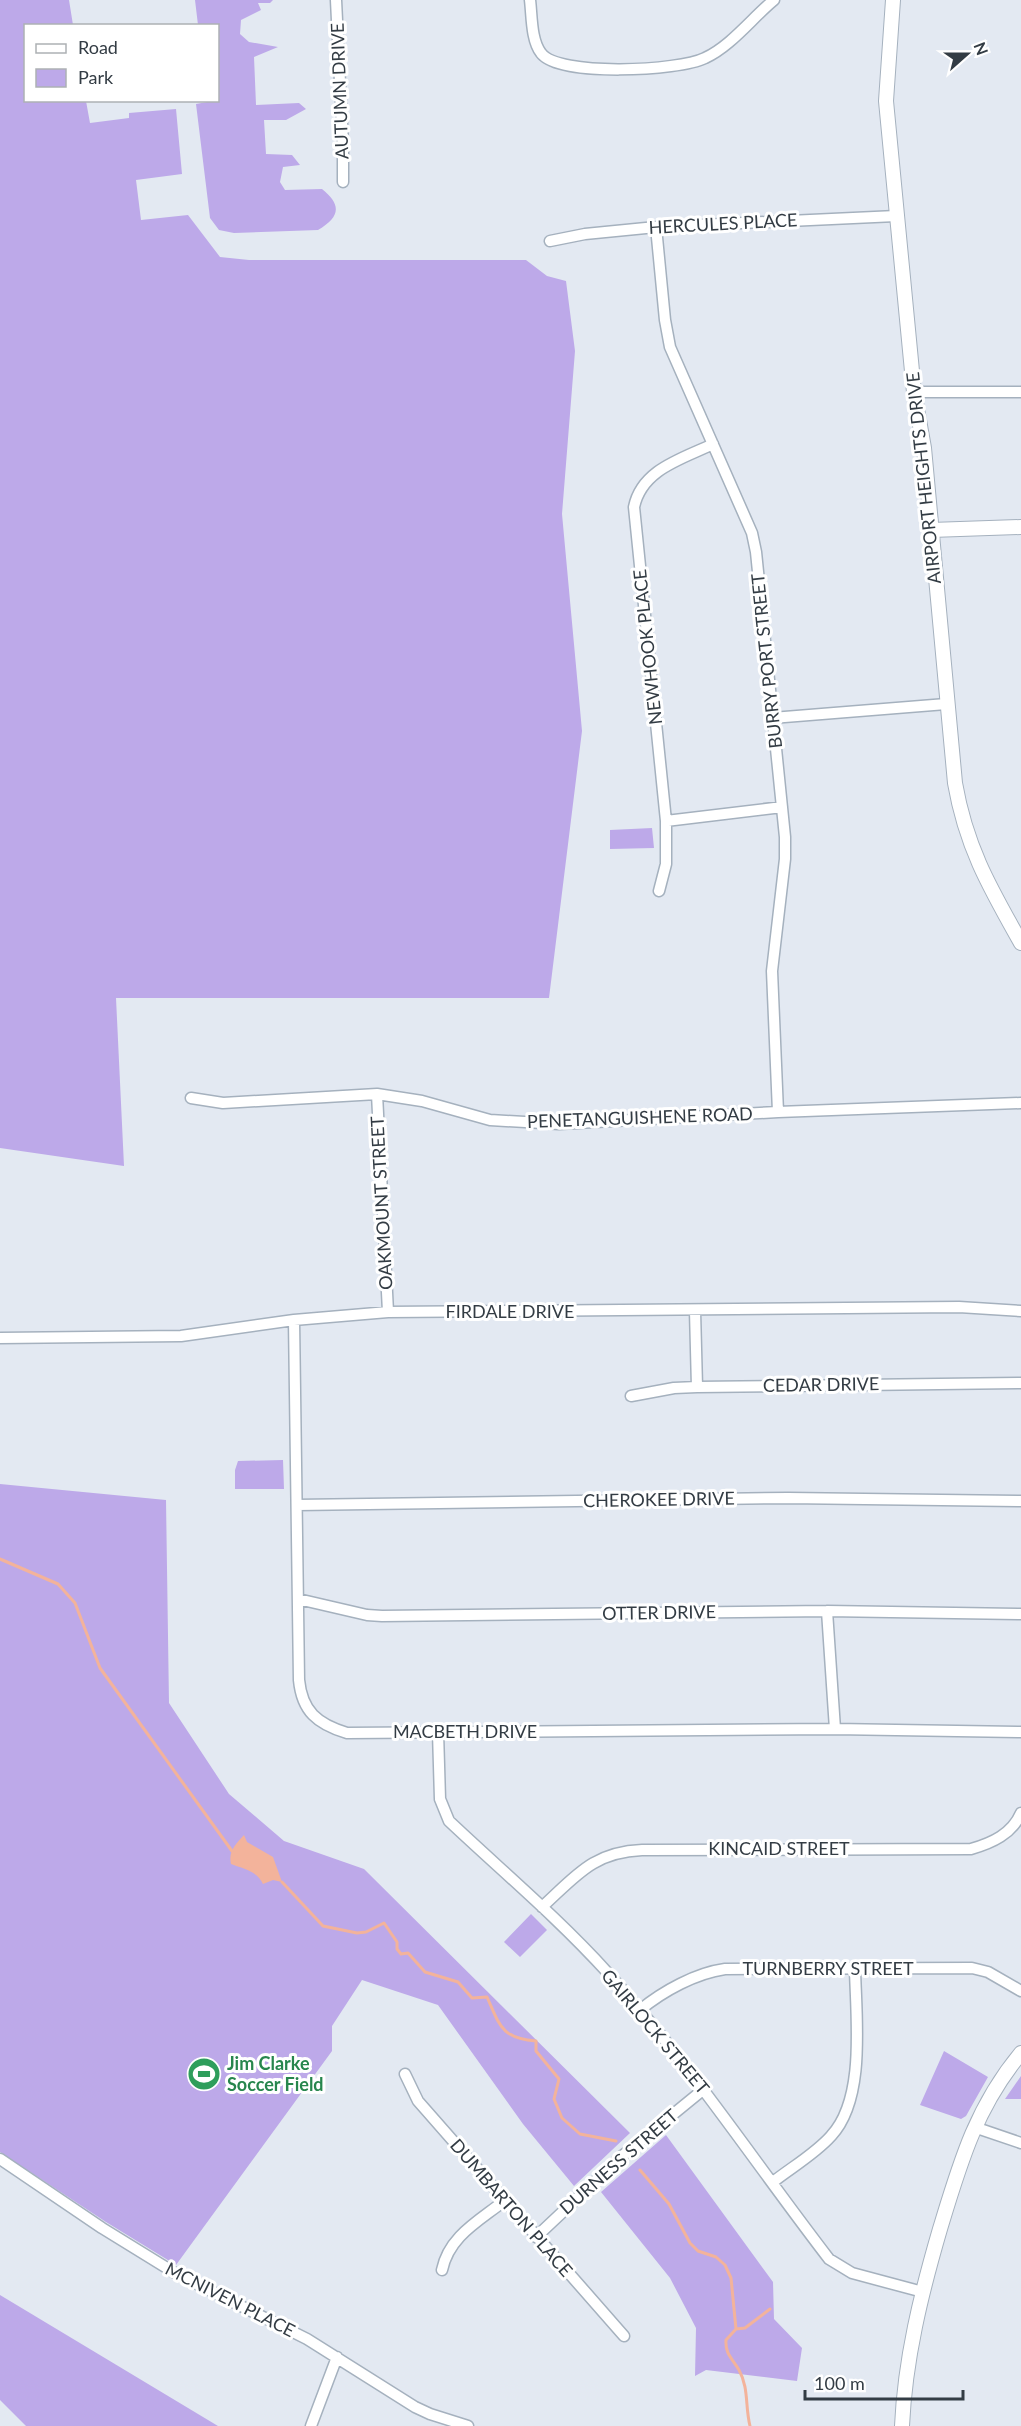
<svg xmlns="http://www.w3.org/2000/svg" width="1021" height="2426" font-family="Lato,sans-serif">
<rect width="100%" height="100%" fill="#e3e9f2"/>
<!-- green -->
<path fill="#bda9e9" d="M0 0H69L73 25 26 26V100L86 101 90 123 129 118V113L176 109 182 174 136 180 141 220 188 215 220 257 249 260H526L547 276 566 281 575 351 562 514 582 731 549 998H116L124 1166 0 1148Z
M195 0H273L270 3H258L261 10 241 20 240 34 249 42 278 47 254 57 256 105 299 103 306 109 286 120H264L266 154 292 155 300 165 283 167 280 182 285 190 322 189C342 205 340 217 318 230L234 233 219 230 210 218 196 104 218 100V26L198 25Z
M652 828 654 848 610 849V830Z
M283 1460 284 1489H235V1470L238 1461Z
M0 1484 166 1500 169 1703 229 1794 284 1841 364 1869 630 2133 574 2186 523 2124 438 2005 362 1980 332 2026V2051L176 2265 106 2222 0 2152Z
M531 1914 547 1930 520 1957 504 1942Z
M944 2051 988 2077 966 2116 961 2119 920 2105Z
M1021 2076V2099H1005Z
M666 2135 773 2282 774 2319 802 2348 797 2381 706 2370 695 2376 696 2328 670 2278 601 2192Z
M0 2295 218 2426H26L0 2400Z"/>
<!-- water -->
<path fill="#f3b39b" d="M244 1835 247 1842 273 1857 282 1882 273 1880 263 1884C257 1871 244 1869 231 1864 228 1851 236 1844 244 1835Z"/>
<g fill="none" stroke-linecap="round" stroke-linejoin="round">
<!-- stream -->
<path stroke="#f3b39b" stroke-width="3" d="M0 1559 58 1584 75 1603 100 1668 232 1851
M282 1882 323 1926 357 1933 366 1932 384 1923 397 1942V1949L401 1954 408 1953 425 1972 458 1982 472 1998 487 1997C500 2026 501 2038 536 2041V2051L559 2079 554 2099 562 2118 580 2134 616 2141
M640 2170 669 2204 690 2243 698 2251 716 2257 725 2265 731 2278 736 2329 726 2340C725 2354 732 2358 739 2370 749 2388 745 2406 750 2426
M736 2329 745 2328 770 2309"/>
<defs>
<path id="minor" d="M336 0 343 144V182
M530 0C532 16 531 40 541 53 558 77 679 71 705 58 731 46 752 18 774 0
M656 227 665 320 670 347 752 533 756 552 785 837V859L772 971 778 1112
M550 241 585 234 656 227 896 216
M914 392H1021
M772 718 946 704
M666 821 782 807
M659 891 666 864V821L634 507C642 469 682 459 713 444
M377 1094 388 1312
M191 1098 223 1103 377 1094 422 1101 490 1120 559 1124 778 1112 1021 1103
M695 1311 697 1387 1021 1383
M294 1320 299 1680C302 1711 317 1724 347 1733L835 1729 1021 1732
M0 1338 181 1336 294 1320 388 1312 959 1307 1021 1311
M631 1396 674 1388 697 1387
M297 1505 788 1498 1021 1501
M298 1599 367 1615 382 1616 827 1611 1021 1614
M827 1611 835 1729
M438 1732 440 1799 449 1821C502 1871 558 1918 607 1972 688 2061 755 2163 829 2259L852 2273 923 2292
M542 1907C576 1876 593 1852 642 1850L971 1849C992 1843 1012 1834 1021 1813
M640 2010C663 1991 696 1973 725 1969L972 1968 988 1972 1021 1991
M405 2074 418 2101 624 2336
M974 2127 1021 2143
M0 2159 102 2228 175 2273 307 2339 415 2407 430 2414 468 2426
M773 2182C792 2167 815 2154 831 2136 866 2099 856 2018 855 1969
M536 2237 622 2156 704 2089
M442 2270C449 2236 479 2221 504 2201
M311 2426 337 2357"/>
<path id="tertiary" d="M893 0 886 101 914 392 924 448 955 783C966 847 990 888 1021 943
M931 530 1021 527
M902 2426C905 2359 921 2294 940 2229 960 2163 976 2107 1021 2053"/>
</defs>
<!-- minor casing -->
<use href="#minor" stroke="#a5b1be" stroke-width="13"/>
<!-- tertiary casing -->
<use href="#tertiary" stroke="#a5b1be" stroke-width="16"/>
<!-- minor -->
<use href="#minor" stroke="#fff" stroke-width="10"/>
<!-- tertiary -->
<use href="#tertiary" stroke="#fff" stroke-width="14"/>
</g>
<!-- icons -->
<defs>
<symbol id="stadium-disc" viewBox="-11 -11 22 22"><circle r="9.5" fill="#2e9e5b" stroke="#fff"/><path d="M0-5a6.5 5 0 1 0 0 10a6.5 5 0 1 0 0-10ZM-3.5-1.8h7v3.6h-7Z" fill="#fff"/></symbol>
</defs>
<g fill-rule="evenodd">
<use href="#stadium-disc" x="185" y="2055" width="38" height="38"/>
</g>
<g text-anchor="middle" stroke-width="6" stroke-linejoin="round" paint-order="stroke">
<!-- street labels -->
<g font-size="18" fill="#333c44" stroke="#fff">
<text transform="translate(340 91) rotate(-92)" y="6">AUTUMN DRIVE</text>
<text transform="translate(723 224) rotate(-3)" y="6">HERCULES PLACE</text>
<text transform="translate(924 478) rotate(-96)" y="6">AIRPORT HEIGHTS DRIVE</text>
<text transform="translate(648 647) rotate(-96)" y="6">NEWHOOK PLACE</text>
<text transform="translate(767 661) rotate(-96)" y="6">BURRY PORT STREET</text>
<text transform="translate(640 1118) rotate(-2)" y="6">PENETANGUISHENE ROAD</text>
<text transform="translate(382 1203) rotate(-93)" y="6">OAKMOUNT STREET</text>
<text x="510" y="1318">FIRDALE DRIVE</text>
<text transform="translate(821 1385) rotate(-1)" y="6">CEDAR DRIVE</text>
<text transform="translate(659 1500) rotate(-1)" y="6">CHEROKEE DRIVE</text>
<text transform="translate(659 1613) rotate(-1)" y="6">OTTER DRIVE</text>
<text x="465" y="1738">MACBETH DRIVE</text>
<text x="779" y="1855">KINCAID STREET</text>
<text x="828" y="1975">TURNBERRY STREET</text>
<text transform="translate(655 2032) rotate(50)" y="6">GAIRLOCK STREET</text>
<text transform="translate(619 2162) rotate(-41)" y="6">DURNESS STREET</text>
<text transform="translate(511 2208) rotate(49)" y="6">DUMBARTON PLACE</text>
<text transform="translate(230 2300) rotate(27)" y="6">MCNIVEN PLACE</text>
</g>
<!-- leisure labels -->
<g font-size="18" font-weight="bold" fill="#27864d" stroke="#fff" text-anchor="start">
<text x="227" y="2070">Jim Clarke<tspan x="227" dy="21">Soccer Field</tspan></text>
</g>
</g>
<!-- legend -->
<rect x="24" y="24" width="195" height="78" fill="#ffffff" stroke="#adb1b4" stroke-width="1.5"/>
<rect x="36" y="44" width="30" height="9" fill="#ffffff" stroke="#adb1b4" stroke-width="1.5"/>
<text x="78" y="54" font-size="18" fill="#333c44">Road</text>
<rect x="36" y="69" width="30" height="18" fill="#bda9e9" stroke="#adb1b4" stroke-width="1.5"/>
<text x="78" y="84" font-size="18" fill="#333c44">Park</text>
<!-- north arrow -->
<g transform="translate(967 54) rotate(69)" stroke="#ffffff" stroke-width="4.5" paint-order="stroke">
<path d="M0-4.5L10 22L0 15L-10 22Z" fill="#333c44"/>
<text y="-9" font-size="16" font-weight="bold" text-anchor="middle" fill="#333c44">N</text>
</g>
<!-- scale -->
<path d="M805 2390v9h158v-9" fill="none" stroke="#333c44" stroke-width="3"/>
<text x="814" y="2390" font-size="18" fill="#333c44" stroke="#ffffff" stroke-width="4.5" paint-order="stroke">100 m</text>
</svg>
